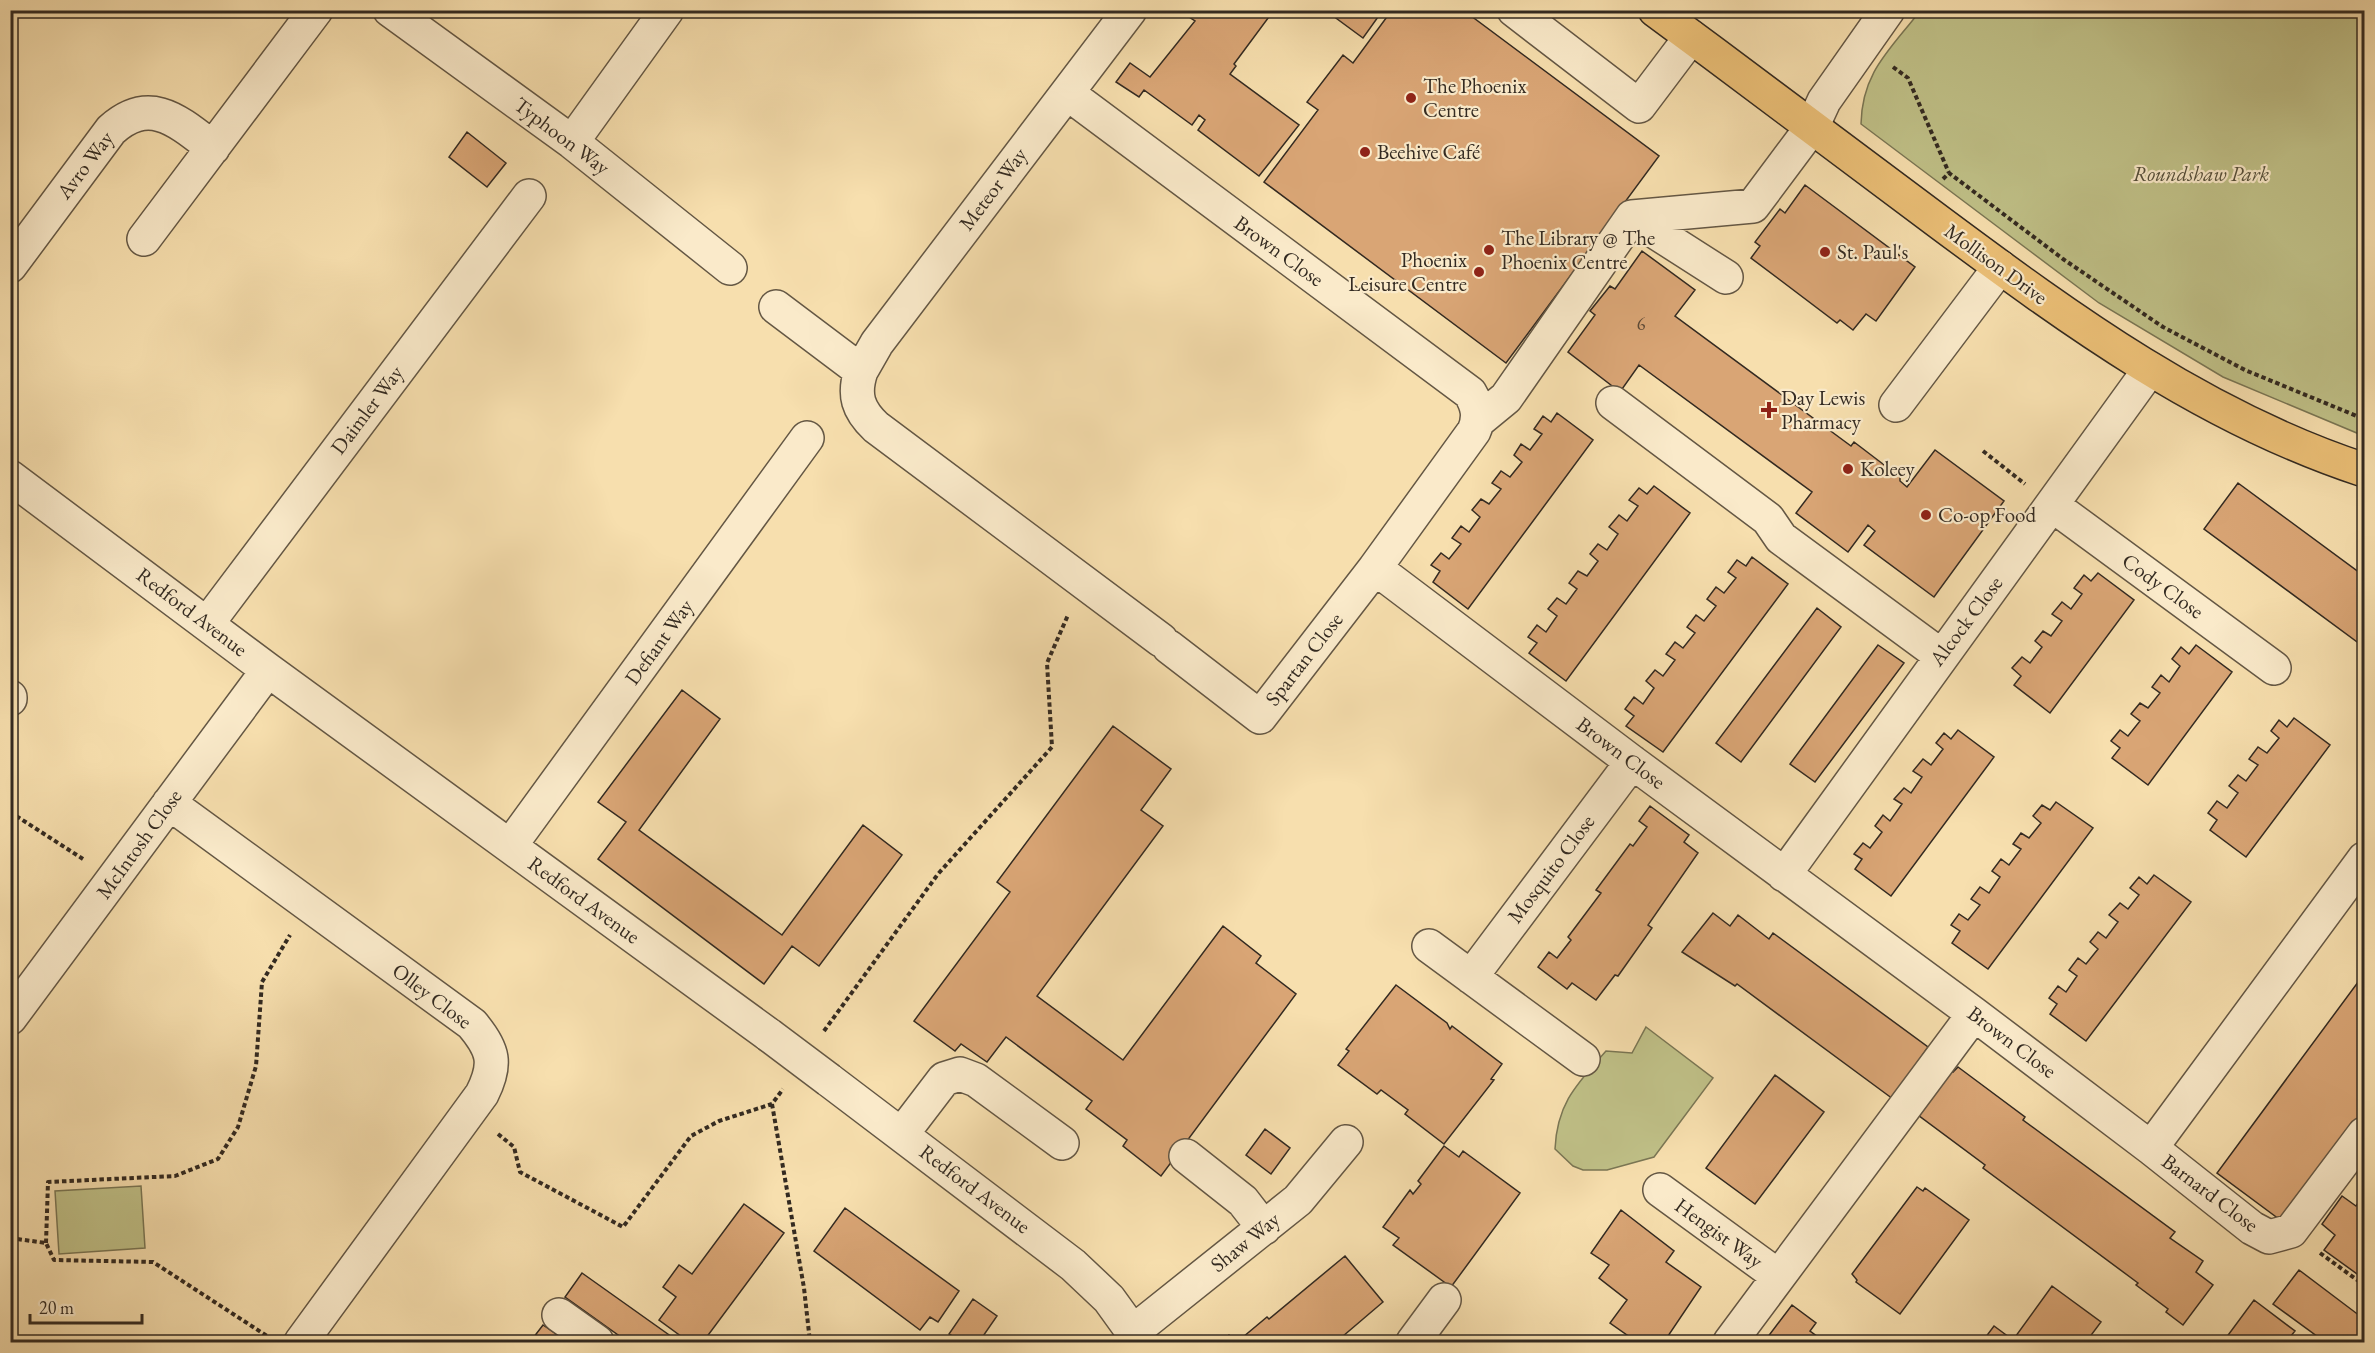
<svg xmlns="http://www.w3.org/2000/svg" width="2375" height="1353" font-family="'EB Garamond',serif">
<rect width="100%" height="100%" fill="#f7dfae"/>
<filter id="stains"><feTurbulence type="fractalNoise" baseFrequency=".00333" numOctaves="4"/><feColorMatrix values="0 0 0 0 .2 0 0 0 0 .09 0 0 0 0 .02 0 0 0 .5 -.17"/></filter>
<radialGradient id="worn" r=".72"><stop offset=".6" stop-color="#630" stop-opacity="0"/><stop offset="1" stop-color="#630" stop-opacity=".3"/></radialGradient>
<!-- green -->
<path fill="#c0c188" stroke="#7a7654" stroke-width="1.5" d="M1920 11H2364V436L2223 377 2099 303 1861 124C1862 72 1890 50 1920 11Z
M1646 1027 1713 1078 1654 1157 1607 1170H1583L1573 1166 1555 1149C1557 1103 1577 1084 1606 1051L1632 1053Z
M141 1186 145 1248 59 1254 55 1191Z"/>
<!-- building -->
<path fill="#d9a575" stroke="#332a21" stroke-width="1.5" d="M1193 10H1274L1234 64 1236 66 1230 74 1299 125 1259 176 1198 130 1205 120 1199 115 1192 125 1144 90 1139 97 1116 82 1130 63 1150 77 1195 21 1189 17Z
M1325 10H1383L1363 38Z
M1392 10H1463L1659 156 1506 363 1264 182 1318 110 1307 102 1343 55 1353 63Z
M467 132 506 163 487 187 449 157Z
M1805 185 1915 267 1876 321 1866 314 1853 330 1840 320 1837 323 1751 258 1760 246 1755 242 1780 209 1785 213Z
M1642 251 1695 290 1675 316 1851 446 1854 442 1900 477V481L1907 487 1935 450 2004 501 1934 597 1864 545 1875 531 1868 525 1848 552 1796 513 1812 492 1639 365 1620 392 1568 352 1595 315 1590 311 1610 286 1615 289Z
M1557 413 1593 440 1468 609 1433 582 1440 571 1431 565 1441 553 1449 559 1461 544 1452 538 1461 526 1469 532 1480 517 1472 510 1481 499 1489 504 1501 489 1492 483 1501 471 1510 477 1522 462 1514 455 1521 444 1530 450 1542 434 1534 429 1543 416 1551 422Z
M2238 483 2364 576V647L2204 529Z
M1654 486 1690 513 1566 681 1529 653 1537 643 1528 637 1537 625 1546 632 1557 616 1548 609 1557 598 1566 604 1577 589 1569 583 1578 571 1587 576 1598 561 1590 554 1598 544 1607 550 1618 534 1609 527 1619 515 1627 521 1638 506 1629 500 1639 488 1647 494Z
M1752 557 1788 584 1663 752 1626 726 1634 716 1625 709 1634 697 1643 704 1654 688 1646 681 1655 670 1663 676 1675 660 1666 654 1675 642 1683 648 1695 633 1687 627 1696 615 1704 621 1716 606 1707 599 1716 587 1724 593 1736 578 1728 572 1737 560 1746 566Z
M2098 573 2134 600 2050 713 2014 685 2021 676 2012 668 2022 657 2030 663 2042 647 2035 641 2043 631 2051 636 2062 621 2052 614 2062 602 2071 609 2082 594 2074 588 2084 575 2091 581Z
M1817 608 1841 627 1741 762 1716 743Z
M1878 645 1904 663 1815 782 1790 764Z
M2196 645 2232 672 2148 785 2112 758 2120 748 2111 741 2120 730 2128 736 2140 721 2131 714 2140 703 2148 708 2160 693 2152 687 2161 675 2169 682 2180 666 2172 659 2181 647 2189 654Z
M682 690 720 719 639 830 782 935 863 825 902 855 819 966 792 946 764 984 598 859 626 822 598 802Z
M2294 718 2330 745 2246 857 2210 830 2217 820 2208 813 2217 801 2227 808 2238 793 2229 786 2238 775 2246 781 2258 765 2249 759 2258 747 2267 753 2279 738 2271 731 2279 720 2287 727Z
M1113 726 1171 769 1141 810 1163 826 1037 996 1123 1060 1223 926 1261 956 1256 963 1296 994 1161 1176 1123 1146 1127 1140 1086 1109 1092 1101 1006 1037 987 1062 961 1044 955 1051 914 1021 1010 892 997 882Z
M1958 730 1994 757 1891 896 1855 869 1862 859 1854 854 1863 843 1870 848 1882 832 1875 826 1883 815 1890 821 1902 804 1894 799 1904 788 1911 793 1922 777 1913 771 1923 759 1931 765 1943 749 1936 743 1944 733 1951 739Z
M2056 802 2093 828 1988 969 1952 943 1960 931 1951 925 1959 914 1968 920 1980 905 1971 899 1980 887 1989 893 2000 877 1992 871 2001 859 2009 865 2021 849 2013 844 2021 833 2029 838 2041 823 2033 816 2042 805 2050 810Z
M1650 806 1689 835 1684 842 1698 853 1648 925 1652 928 1618 976 1615 975 1596 1000 1572 983 1567 989 1538 967 1549 952 1557 958 1571 940 1568 937 1601 893 1596 890 1630 844 1633 846 1647 827 1639 821Z
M2154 875 2191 902 2086 1041 2050 1014 2057 1004 2049 998 2058 986 2066 992 2077 976 2069 970 2078 958 2086 964 2098 949 2090 942 2098 932 2106 938 2118 922 2109 915 2120 903 2128 909 2139 895 2130 888 2139 877 2147 884Z
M1713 913 1730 926 1738 915 1769 939 1773 933 1928 1047 1893 1099 1737 984 1735 986 1682 952Z
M2364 974V1111L2283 1222 2217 1173Z
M1396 985 1447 1023 1450 1029 1452 1026 1502 1064 1491 1079 1494 1080 1444 1144 1405 1114 1408 1110 1381 1090 1377 1094 1338 1065 1349 1051 1346 1049Z
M1958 1067 2025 1117 2023 1120 2175 1232 2170 1238 2203 1261 2196 1272 2213 1285 2183 1325 2166 1312 2168 1309 2136 1285 2138 1283 1983 1168 1985 1165 1918 1115 1951 1071 1953 1072Z
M1775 1075 1824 1112 1755 1204 1706 1168Z
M1265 1129 1290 1148 1271 1174 1246 1155Z
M1444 1146 1459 1157 1463 1151 1520 1193 1451 1287 1393 1245 1399 1238 1383 1227 1410 1190 1413 1194 1421 1184 1418 1181Z
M1917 1187 1923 1191 1925 1188 1969 1220 1900 1314 1856 1282 1857 1280 1852 1274Z
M2364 1195V1279L2324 1250 2335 1235 2322 1224 2342 1196 2356 1206Z
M744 1204 784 1233 703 1342H689L659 1320 676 1297 663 1287 679 1265 692 1274Z
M845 1208 959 1291 938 1322 930 1317 920 1330 814 1251Z
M1621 1210 1674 1251 1666 1262 1701 1287 1664 1342H1637L1610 1323 1627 1300 1599 1278 1609 1265 1591 1253Z
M1345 1256 1383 1302 1336 1342H1223L1229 1335 1237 1342 1267 1317 1269 1319Z
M2299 1270 2364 1319V1342H2325L2273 1304Z
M582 1273 679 1342H628L565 1297Z
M2052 1286 2101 1322 2086 1342H1982L1994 1326 2013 1340Z
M973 1299 997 1316 979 1342H962L949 1334Z
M2254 1300 2295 1331 2286 1342H2223Z
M1792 1305 1816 1323 1810 1331 1825 1342H1764Z
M543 1325 568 1342H530Z"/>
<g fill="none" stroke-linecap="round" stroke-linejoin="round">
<defs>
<path id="minor" d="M390 10 572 142 730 268
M1514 10 1639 106 1691 37
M1067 93 1470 393C1478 406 1480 417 1474 431L1375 568 1632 762 1974 1014 2151 1148 2364 859
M572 142 667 10
M1632 217 1726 277
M144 239 316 10
M10 266 111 130C150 95 178 121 213 148
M776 307 861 371C853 395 858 410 876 427L1161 640
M861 371 877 343 1130 10
M1613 403 1768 519 1781 538 1940 655
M1896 405 2000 267
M1478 421 1506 398 1632 217 1753 206 1812 127 1824 101 1888 10
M10 477 268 670 769 1035
M2052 505 2274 668
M207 624 529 196
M1169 647 1260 717 1375 568
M10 697V699
M169 803 472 1024C494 1050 497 1064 482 1094L301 1342
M510 846 807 438
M1784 875 2150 369
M1429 946 1583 1059
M1471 977 1632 762
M10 1018 268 670
M829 1080 1073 1265 1109 1299 1140 1342
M902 1134 944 1079 960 1074 976 1080 1062 1143
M2151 1148 2252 1228 2269 1237 2291 1231 2364 1134
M1186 1156 1243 1201 1264 1228
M1660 1190 1778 1276
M559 1315 597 1342
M1134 1331 1298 1200 1346 1142
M1413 1342 1444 1300
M1730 1342 1974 1014"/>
<path id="major" d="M1655 10C1750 80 1844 151 1939 222 2072 321 2205 418 2364 470"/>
</defs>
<!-- minor casing -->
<use href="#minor" stroke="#645744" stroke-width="36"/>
<!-- major casing -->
<use href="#major" stroke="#332a21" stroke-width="36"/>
<!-- path -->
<path stroke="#332a21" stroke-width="4" stroke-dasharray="4.5 3" stroke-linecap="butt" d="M1893 67 1908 78 1949 173
M1943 179 1949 173 2063 259 2163 327 2245 370 2364 419
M1983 451 2025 484
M10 812 83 859
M824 1031 938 874 1052 747 1047 663 1068 615
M772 1104 804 1288 810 1342
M498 1134 514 1147 520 1172 623 1227 691 1136 719 1121 772 1104 783 1089
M10 1238 46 1243 54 1260 153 1262 267 1336
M46 1243 48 1182 175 1176 218 1159 238 1127 256 1066 262 982 290 935
M2320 1253 2364 1285"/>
<!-- minor -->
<use href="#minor" stroke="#faeaca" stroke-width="33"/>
<!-- major -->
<use href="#major" stroke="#ecc077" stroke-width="33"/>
<defs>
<path id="minor-bridge" d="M769 1035 829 1080"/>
</defs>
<!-- minor-bridge casing -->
<use href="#minor-bridge" stroke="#645744" stroke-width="36" stroke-linecap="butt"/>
<!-- minor-bridge -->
<use href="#minor-bridge" stroke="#faeaca" stroke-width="33"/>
</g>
<!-- markers -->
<g fill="#8f2418" stroke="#faeaca" stroke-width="2">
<circle cx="1411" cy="98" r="6"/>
<circle cx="1365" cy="152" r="6"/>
<circle cx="1489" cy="250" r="6"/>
<circle cx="1825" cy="252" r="6"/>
<circle cx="1479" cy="272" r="6"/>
<path d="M1766 401h6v6h6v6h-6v6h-6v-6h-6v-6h6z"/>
<circle cx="1848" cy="469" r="6"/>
<circle cx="1926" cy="515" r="6"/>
</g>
<g text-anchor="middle" stroke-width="4.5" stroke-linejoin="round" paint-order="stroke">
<!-- number labels -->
<g font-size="18" fill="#5c4936">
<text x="1641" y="330">6</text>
</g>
<!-- poi labels -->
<g font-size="21" fill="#332a21" stroke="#faeaca" text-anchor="start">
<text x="1423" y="93">The Phoenix<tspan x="1423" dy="24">Centre</tspan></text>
<text x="1377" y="159">Beehive Café</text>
<text x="1501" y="245">The Library @ The<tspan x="1501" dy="24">Phoenix Centre</tspan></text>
<text x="1837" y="259">St. Paul's</text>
<text x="1467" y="267" text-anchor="end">Phoenix<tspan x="1467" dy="24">Leisure Centre</tspan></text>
<text x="1781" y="405">Day Lewis<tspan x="1781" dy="24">Pharmacy</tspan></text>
<text x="1860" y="476">Koleey</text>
<text x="1938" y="522">Co-op Food</text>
</g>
<!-- street labels -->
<g font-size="21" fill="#332a21" stroke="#faeaca">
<text transform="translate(562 136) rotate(37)" y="7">Typhoon Way</text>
<text transform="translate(85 165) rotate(-53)" y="7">Avro Way</text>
<text transform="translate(993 189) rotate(-53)" y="7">Meteor Way</text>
<text transform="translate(1279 251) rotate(36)" y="7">Brown Close</text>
<text transform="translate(1996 264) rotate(36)" y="7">Mollison Drive</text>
<text transform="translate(367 410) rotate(-53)" y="7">Daimler Way</text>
<text transform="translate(2163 586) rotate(36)" y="7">Cody Close</text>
<text transform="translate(192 612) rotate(37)" y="7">Redford Avenue</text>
<text transform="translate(1966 621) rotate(-53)" y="7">Alcock Close</text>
<text transform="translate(659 642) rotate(-54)" y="7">Defiant Way</text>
<text transform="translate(1304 659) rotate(-52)" y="7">Spartan Close</text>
<text transform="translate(1621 753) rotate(37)" y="7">Brown Close</text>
<text transform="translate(139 844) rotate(-54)" y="7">McIntosh Close</text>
<text transform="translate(1551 869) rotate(-53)" y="7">Mosquito Close</text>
<text transform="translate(584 900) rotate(36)" y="7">Redford Avenue</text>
<text transform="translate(432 996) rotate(37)" y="7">Olley Close</text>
<text transform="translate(2012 1042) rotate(37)" y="7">Brown Close</text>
<text transform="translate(975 1189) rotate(37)" y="7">Redford Avenue</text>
<text transform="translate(2210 1193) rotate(37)" y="7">Barnard Close</text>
<text transform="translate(1719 1233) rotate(36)" y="7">Hengist Way</text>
<text transform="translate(1245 1242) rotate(-39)" y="7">Shaw Way</text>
</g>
<!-- park labels -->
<g font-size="21" font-style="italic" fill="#56503b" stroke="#faeaca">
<text x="2201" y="181">Roundshaw Park</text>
</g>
</g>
<!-- margin -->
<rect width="2375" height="1353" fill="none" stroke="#f7dfae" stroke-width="36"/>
<rect x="12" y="12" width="2351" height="1329" fill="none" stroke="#332a21" stroke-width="3"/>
<rect x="18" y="18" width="2339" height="1317" fill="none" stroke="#332a21" stroke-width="1.5"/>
<!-- scale -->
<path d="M30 1314v9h112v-9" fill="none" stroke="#332a21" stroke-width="3"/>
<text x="39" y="1314" font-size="18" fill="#332a21" stroke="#faeaca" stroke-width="4.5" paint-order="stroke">20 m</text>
<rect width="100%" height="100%" filter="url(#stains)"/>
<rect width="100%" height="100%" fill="url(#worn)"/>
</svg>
